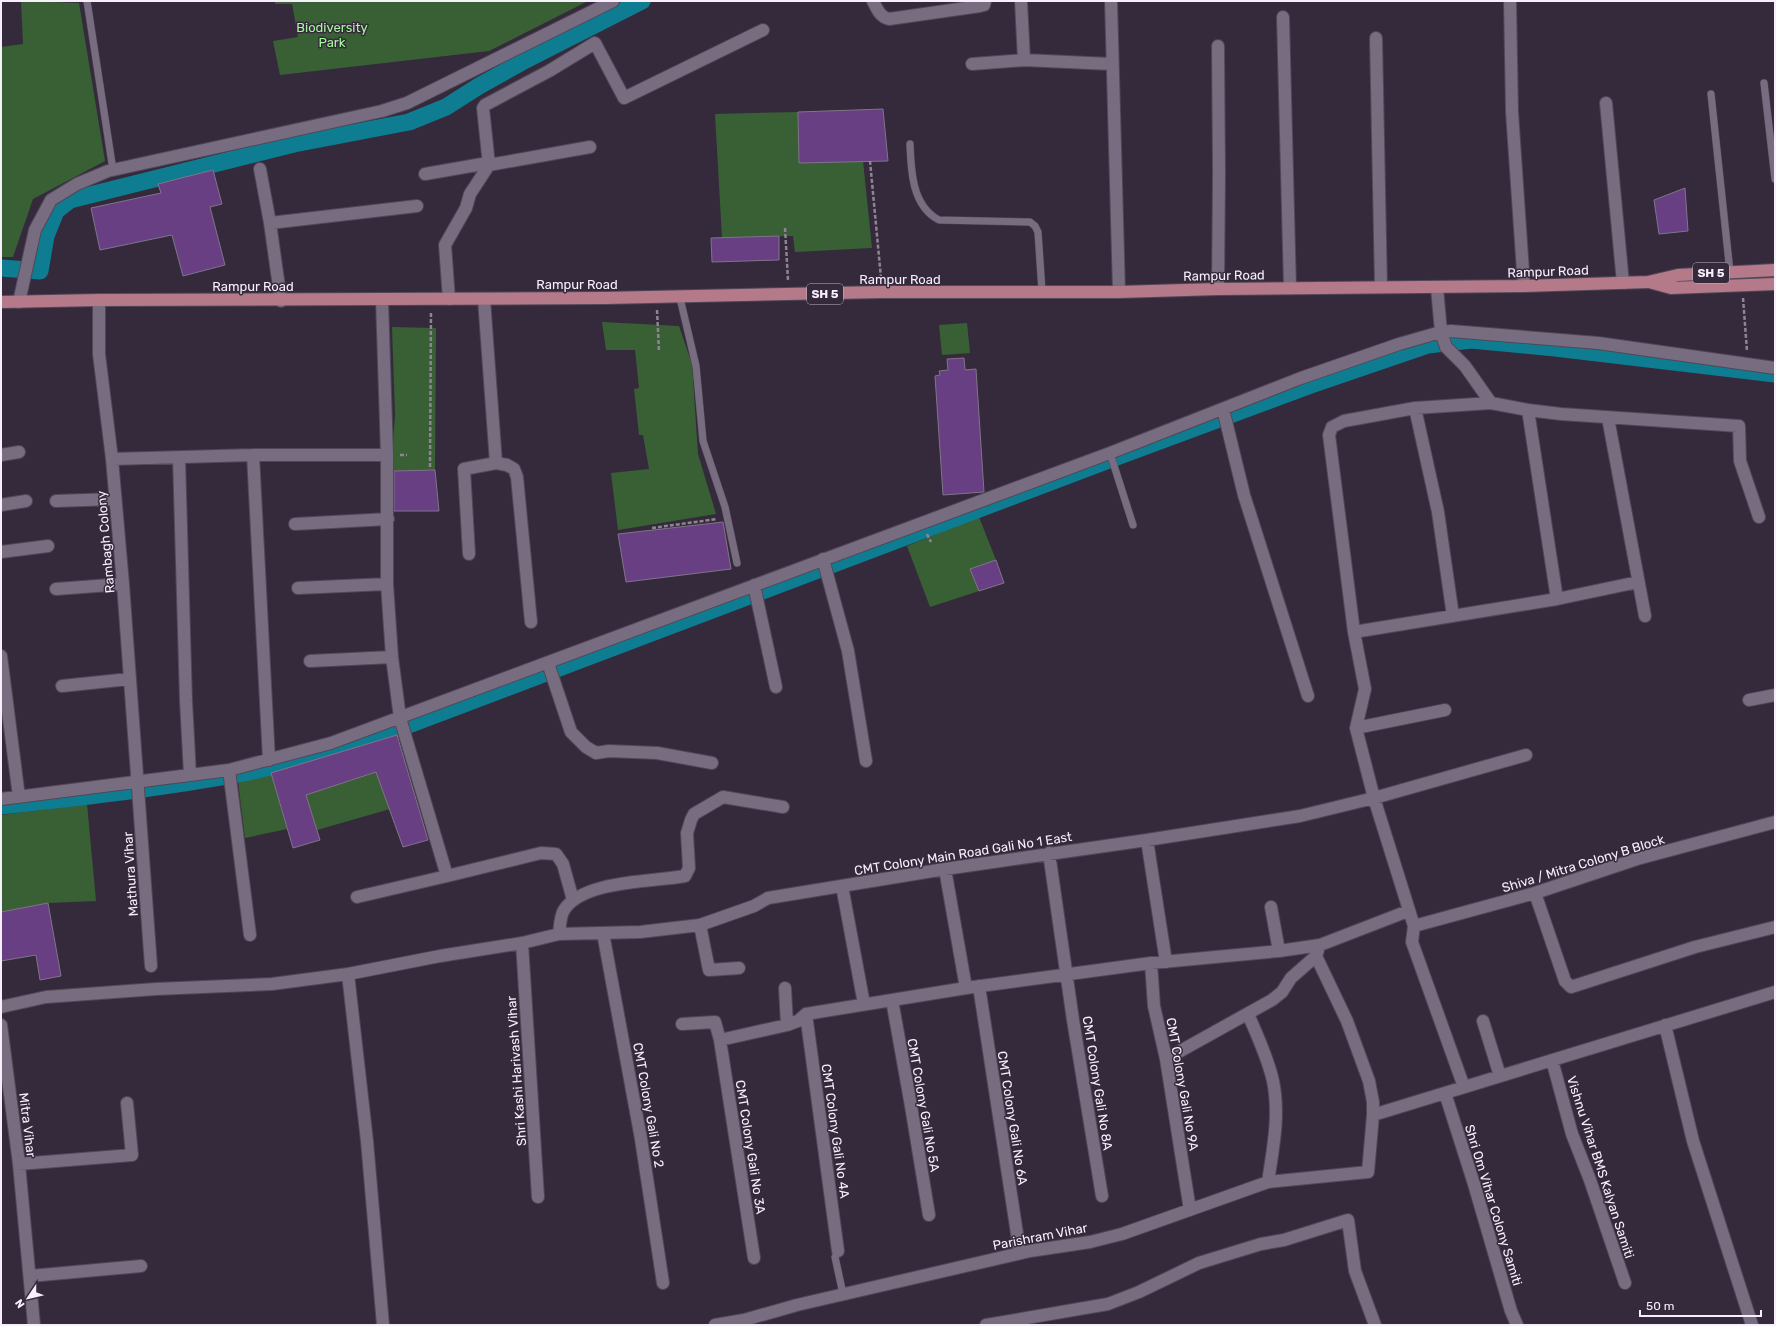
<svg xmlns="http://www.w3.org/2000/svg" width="1776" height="1326" font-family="Rubik,sans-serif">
<rect width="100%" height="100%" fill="#352a3c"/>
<!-- green -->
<path fill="#386034" d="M21 1 79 3 105 161 33 199 13 257H1V47L23 44Z
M275 1H588L489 51 280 75 273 41 298 37 292 4H275Z
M798 112 799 163 863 161 872 248 795 252 793 236 722 238 715 114Z
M602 322 679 326 692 364 698 454 716 514 618 530 611 473 649 469 643 435H639L634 389 639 388 635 350H606Z
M967 323 970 353 942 355 939 325Z
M392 327 436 328 435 470 391 471 395 415Z
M979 517 996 560 979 591 930 607 907 546Z
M376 772 390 809 317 830 306 795Z
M271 773 287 829 245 838 238 781Z
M87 804 96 901 48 903 1 912V815Z"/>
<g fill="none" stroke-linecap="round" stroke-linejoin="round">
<!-- canal -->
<path stroke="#0e7d92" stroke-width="17" d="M1 268 40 271 46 236 56 211 70 200 294 144 409 122 446 107 479 86 522 62 642 1
M1 806C82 797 164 788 244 773 294 763 341 746 390 732L1122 455 1311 385 1428 345 1471 340 1555 348 1775 374"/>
</g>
<!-- building -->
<path fill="#693f84" stroke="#807489" d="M883 109 888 161 799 163 798 112Z
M213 170 222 204 210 207 225 265 183 276 172 235 100 250 91 208 161 193 158 184Z
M1685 188 1688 231 1659 234 1654 200Z
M779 236V260L712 262 711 238Z
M964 358 965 370 976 369 984 492 943 495 935 376 940 375 939 371 948 370 947 359Z
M435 470 439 511H394V471Z
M723 522 731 569 626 582 618 534Z
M996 560 1004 583 979 591 970 569Z
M397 735 428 840 403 847 376 772 306 795 320 840 293 848 271 773Z
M48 903 61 976 40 980 36 955 1 961V912Z"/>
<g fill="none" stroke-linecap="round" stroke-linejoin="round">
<defs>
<path id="service" d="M87 1 113 170
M1764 83 1775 179
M1711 94 1730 272
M910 144C911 171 912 206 939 220L1030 222 1035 226 1038 232 1042 291
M680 298 696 366 703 441 725 507 737 563
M1110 453 1133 525
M838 1251 835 1257 843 1294"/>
<path id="minor" d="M873 1C877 9 880 17 889 19L980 6 984 5 985 1
M1021 1 1024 60
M1111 1 1119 292
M1510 1 1512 112 1524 286
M1283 17 1290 288
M1376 38 1381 287
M1218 46 1219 174 1218 289
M972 64 1024 60 1111 64
M1606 103 1623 283
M489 165 590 147
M260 169 270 223 281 301
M425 174 488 163
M270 223 417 206
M1437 288 1441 332 1446 347 1465 366 1491 403
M449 299 445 245 466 208 470 194 489 165 483 108 485 105 549 71 595 43 624 98 763 30
M484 299 496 463 507 465 514 469 517 477 531 622
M99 300V354L112 459 123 584 151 966
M382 300 387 455V584L392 657 400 718 447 876 541 853 556 854 563 864 573 900
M19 302 35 230 51 200 77 184 108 171 382 111 407 103 613 1
M1415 408 1438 512 1453 616
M1223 409 1244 495 1308 696
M1608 418 1645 616
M1 455 19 452
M253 455 269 760
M179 458 186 701 190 775
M112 459 253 455H387
M56 501 114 499
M1 505 26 501
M1759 517 1740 461 1739 426 1561 414 1528 410 1491 403 1415 408 1344 421 1332 427 1329 435 1354 632 1365 689 1356 728 1374 798 1414 926 1535 893 1637 859 1775 822
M295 524 388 519
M1 552 48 546
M469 554 464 469 496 463
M823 559 848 651 866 761
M754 585 776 687
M298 588 387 584
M56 589 123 584
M1557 599 1638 582
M1354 632 1557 599 1528 410
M1 656 19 797
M310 661 392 657
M548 663 571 732 586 747 596 753 609 751 657 753 712 763
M62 686 129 679
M1749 700 1775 695
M1356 728 1445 710
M229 770 250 935
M1 799 229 770 331 743 1110 453 1301 378 1399 344 1441 332 1451 331 1598 343 1775 368
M1147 840 1166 962
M1049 853 1073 1020 1102 1196
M945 869 966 988
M842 886 864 1004
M1535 893 1565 981 1571 987 1695 947 1775 927
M357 897 447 876
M1271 907 1279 951
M700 925 709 970 739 968
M1414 926 1412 942 1464 1087
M603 933 641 1139 663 1283
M559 934C560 927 560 916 564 910 583 880 653 882 685 876L689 868 687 833 691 820 694 814 723 797 783 807
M522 943 538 1197
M1151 963 1154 1006 1166 1059 1190 1210
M348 974 367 1141 383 1325
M979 986 1020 1253
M785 988 787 1025
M892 1000 911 1106 929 1215
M1 1007 46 997 156 989 272 984 348 974 440 956 522 943 559 934 640 932 700 925 754 906 768 898 945 869 1147 840 1300 816 1374 798 1526 755
M806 1014 838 1251
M1248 1014C1257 1035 1268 1058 1273 1081 1280 1115 1273 1148 1268 1182
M1483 1021 1500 1076
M682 1024 715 1022 720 1040 754 1258
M1 1025 19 1164 34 1325
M1665 1025 1693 1141 1752 1325
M720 1040 787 1025 798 1021 806 1014 966 988 1151 963 1279 951 1320 945 1408 911
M1166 1059 1272 1000 1282 992 1291 978 1316 956 1318 950
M1552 1060 1572 1134 1590 1180 1625 1283
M1445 1093 1474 1184 1511 1311 1517 1325
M1373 1115 1775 992
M19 1164 132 1155 127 1103
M30 1276 141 1266
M715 1325 744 1320 797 1305 1030 1251 1090 1242 1122 1234 1268 1182 1368 1172 1373 1115V1102L1369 1081 1347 1021 1316 956
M986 1325 1108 1304 1139 1292 1199 1263 1261 1244 1284 1240 1348 1220 1355 1271 1375 1325"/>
<path id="primary" d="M1649 282 1671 288 1775 284
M1 302 99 300 605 298 882 292H1119L1218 289 1524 286 1648 282 1678 275 1775 270"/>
</defs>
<!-- service casing -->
<use href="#service" stroke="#514757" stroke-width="8"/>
<!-- minor casing -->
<use href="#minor" stroke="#514757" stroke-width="14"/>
<!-- primary casing -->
<use href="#primary" stroke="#514757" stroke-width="14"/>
<!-- path -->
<path stroke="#8e8594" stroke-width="2.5" stroke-dasharray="4 2" stroke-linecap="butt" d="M870 161 881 278
M785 228 788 280
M1743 298 1747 351
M657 310 659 352
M400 455H407
M430 467 431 312
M652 528 717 519
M927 534 931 542"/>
<!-- service -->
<use href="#service" stroke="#786c81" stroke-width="7"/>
<!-- minor -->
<use href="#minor" stroke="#786c81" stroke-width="12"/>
<!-- primary -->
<use href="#primary" stroke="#b47a89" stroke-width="12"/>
</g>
<g text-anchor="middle" stroke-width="3" stroke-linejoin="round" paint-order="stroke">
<!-- shield labels -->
<g fill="#352a3c" stroke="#bdb5c2" stroke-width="1">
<rect x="1693" y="263" width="36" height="20" rx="3"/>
<rect x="807" y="284" width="36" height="20" rx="3"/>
</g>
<g font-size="12" font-weight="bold" fill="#f7f0fc">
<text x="1711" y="277">SH 5</text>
<text x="825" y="298">SH 5</text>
</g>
<!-- park labels -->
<g font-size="13" fill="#a5f89c" stroke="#352a3c">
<text x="332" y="32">Biodiversity<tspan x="332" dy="15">Park</tspan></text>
</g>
<!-- street labels -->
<g font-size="13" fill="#f7f0fc" stroke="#352a3c">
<text transform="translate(1548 271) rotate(-2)" y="5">Rampur Road</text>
<text transform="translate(1224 275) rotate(-1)" y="5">Rampur Road</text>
<text x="900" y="284">Rampur Road</text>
<text x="577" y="289">Rampur Road</text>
<text x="253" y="291">Rampur Road</text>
<text transform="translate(105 542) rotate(-95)" y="5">Rambagh Colony</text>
<text transform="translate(963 853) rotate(-9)" y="5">CMT Colony Main Road Gali No 1 East</text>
<text transform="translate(1583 863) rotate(-17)" y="5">Shiva / Mitra Colony B Block</text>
<text transform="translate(130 874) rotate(-94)" y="5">Mathura Vihar</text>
<text transform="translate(516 1071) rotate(-94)" y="5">Shri Kashi Harivash Vihar</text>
<text transform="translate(1098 1083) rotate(81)" y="5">CMT Colony Gali No 8A</text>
<text transform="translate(1183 1084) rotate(80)" y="5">CMT Colony Gali No 9A</text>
<text transform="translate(649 1105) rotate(80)" y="5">CMT Colony Gali No 2</text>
<text transform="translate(924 1105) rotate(80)" y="5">CMT Colony Gali No 5A</text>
<text transform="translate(1013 1118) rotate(81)" y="5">CMT Colony Gali No 6A</text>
<text transform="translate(28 1125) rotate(83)" y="5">Mitra Vihar</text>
<text transform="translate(836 1131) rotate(82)" y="5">CMT Colony Gali No 4A</text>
<text transform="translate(751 1147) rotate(81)" y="5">CMT Colony Gali No 3A</text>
<text transform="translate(1601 1167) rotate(72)" y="5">Vishnu Vihar BMS Kalyan Samiti</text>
<text transform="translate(1494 1205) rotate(73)" y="5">Shri Om Vihar Colony Samiti</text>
<text transform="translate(1040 1236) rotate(-11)" y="5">Parishram Vihar</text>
</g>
</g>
<!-- border -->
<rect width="1776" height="1326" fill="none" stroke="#f7f0fc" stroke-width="4"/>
<!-- north arrow -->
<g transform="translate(28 1298) rotate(235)" stroke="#352a3c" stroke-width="3" paint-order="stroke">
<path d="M0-3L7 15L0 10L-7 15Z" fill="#f7f0fc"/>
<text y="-6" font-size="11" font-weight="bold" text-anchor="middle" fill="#f7f0fc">N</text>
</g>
<!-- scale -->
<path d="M1640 1310v6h121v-6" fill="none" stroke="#f7f0fc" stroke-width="2"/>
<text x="1646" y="1310" font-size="12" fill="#f7f0fc" stroke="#352a3c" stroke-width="3" paint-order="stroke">50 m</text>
</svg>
